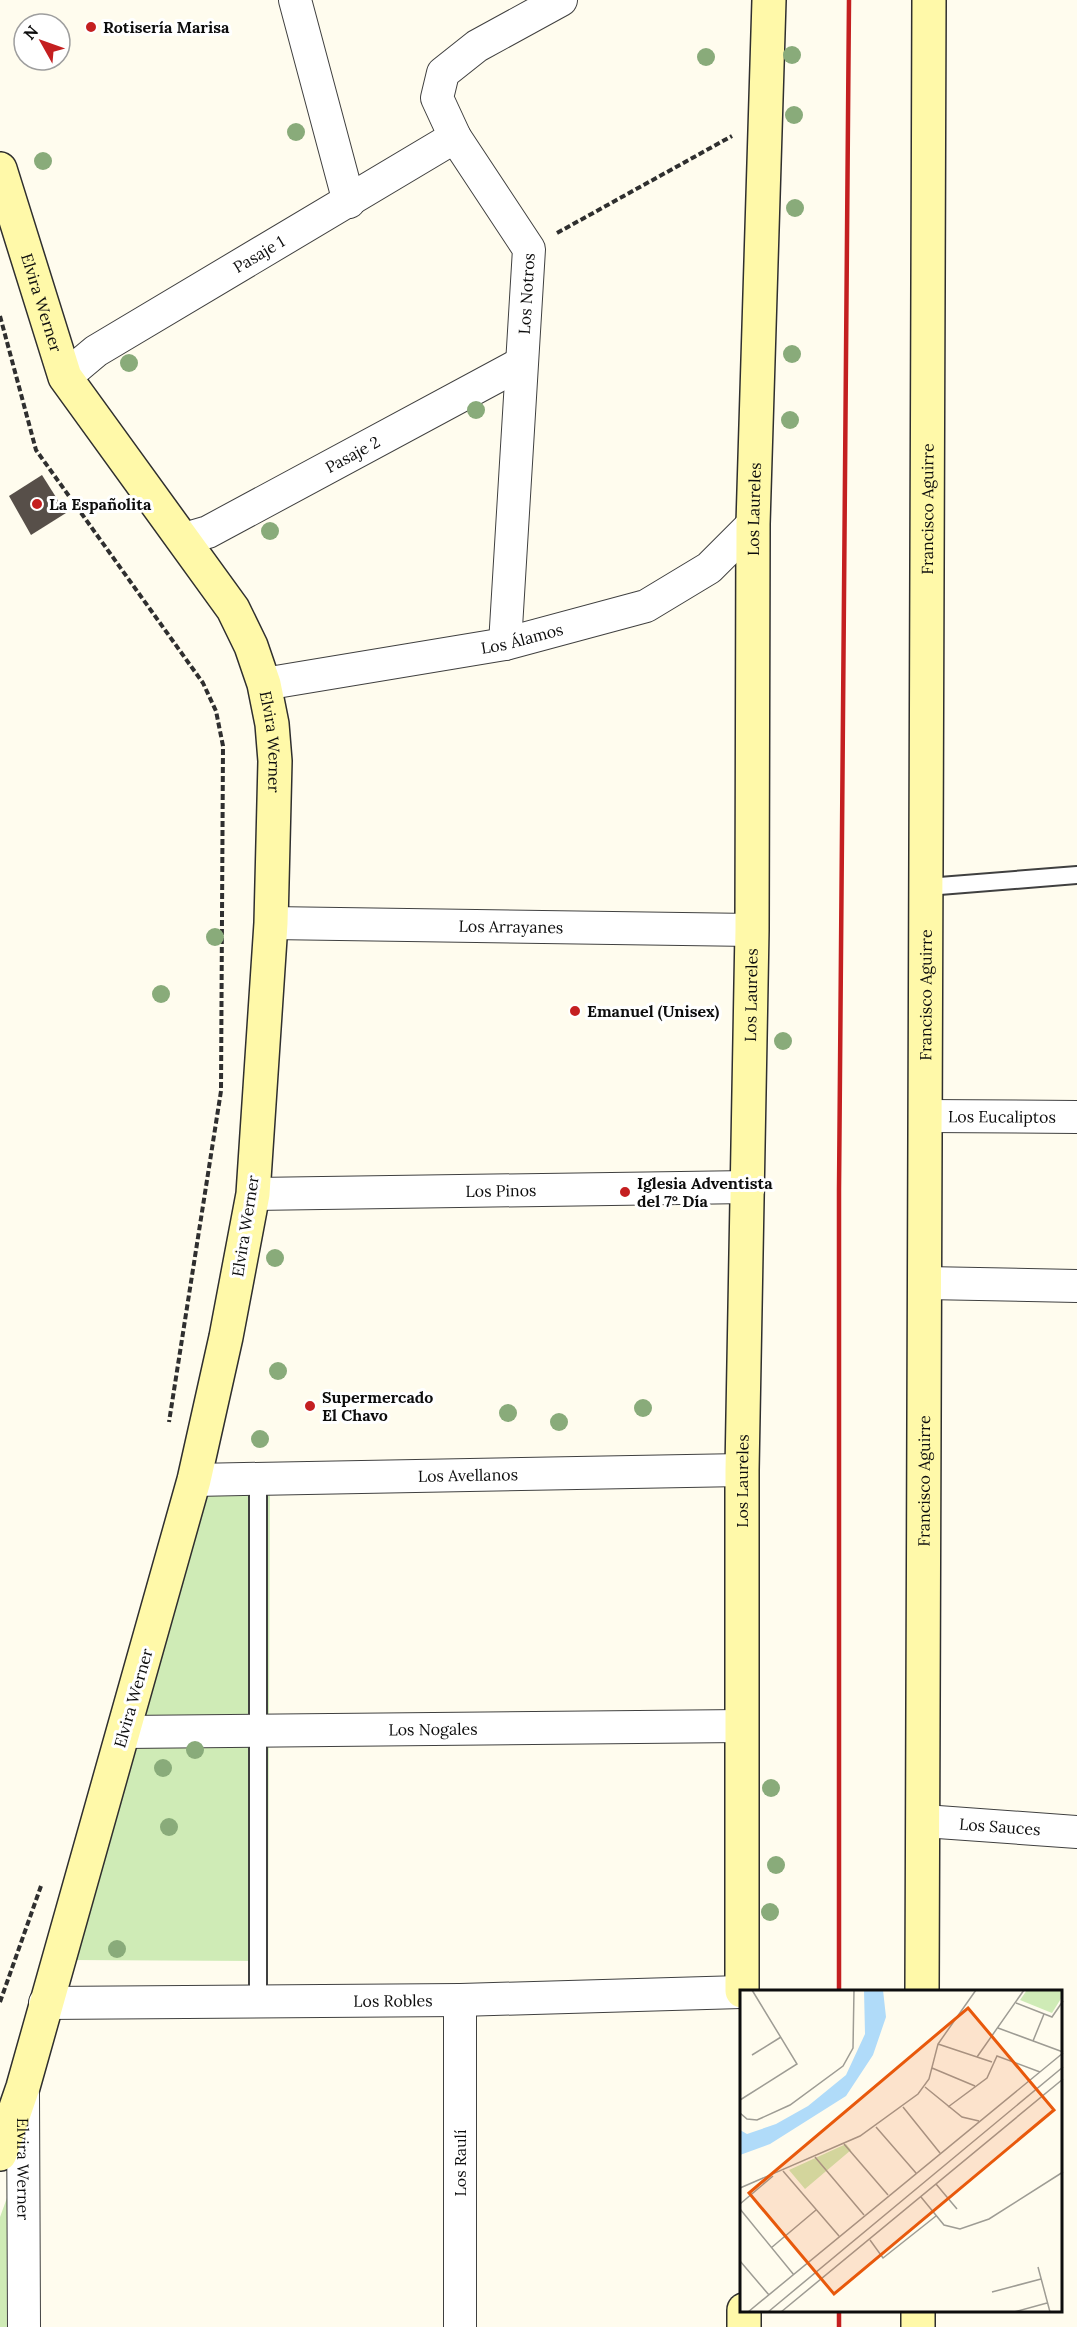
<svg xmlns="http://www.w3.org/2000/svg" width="1077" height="2327" font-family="Lora,serif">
<rect width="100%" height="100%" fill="#fffcee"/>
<!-- green -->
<path fill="#cfebb6" d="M206 1469 270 1470 268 1961 70 1960Z
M15 2176 12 2327H0V2217Z"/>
<!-- building -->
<path fill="#574f49" d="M42 475 66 513 31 535 9 496Z"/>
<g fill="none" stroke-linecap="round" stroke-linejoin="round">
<defs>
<path id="lane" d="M927 887 1077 875
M258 1479V2002"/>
<g id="street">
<path d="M295 0 349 202"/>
<path id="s1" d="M65 377 96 351 455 137"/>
<path id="s2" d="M184 539 208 532 520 364"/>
<path id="s3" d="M505 644 529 249 455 137 437 98 443 73 477 46 561 0"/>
<path id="s4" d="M264 684 505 644 646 606 709 568 753 524"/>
<path id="s5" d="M271 923 752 930"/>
<path id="s6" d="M927 1116 1077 1117"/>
<path id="s7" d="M253 1194 749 1187"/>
<path d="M926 1283 1077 1286"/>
<path id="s8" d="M194 1480 742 1470"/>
<path id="s9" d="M124 1732 742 1726"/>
<path id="s10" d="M924 1821 1077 1832"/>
<path d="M460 2000V2327"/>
<path id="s11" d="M45 2003 460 2000 741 1992"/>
<path id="s12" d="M23 2094 24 2327"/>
</g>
<g id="secondary">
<path id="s13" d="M0 169 65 377 233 609 251 646 264 684 272 724 275 761 271 923 253 1194 226 1337 194 1480 23 2087 0 2154"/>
<path id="s14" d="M742 1991V1470L752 930 753 524 769 0"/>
<path id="s15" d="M922 1991 929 0"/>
<path d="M744 2310V2327"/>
<path d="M918 2327V2310"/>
</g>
</defs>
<!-- lane casing -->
<use href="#lane" stroke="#404040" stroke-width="20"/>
<!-- street casing -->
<use href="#street" stroke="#404040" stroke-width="34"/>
<!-- secondary casing -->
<use href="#secondary" stroke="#2f2f2f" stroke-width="36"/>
<!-- path -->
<path stroke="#2f2f2f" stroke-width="4" stroke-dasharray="6 3" stroke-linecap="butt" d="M557 233 732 136
M0 316 36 450 203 683 216 711 223 746 221 1091 169 1422
M0 2002 41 1886"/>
<!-- lane -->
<use href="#lane" stroke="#fff" stroke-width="16"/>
<!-- street -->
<use href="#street" stroke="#fff" stroke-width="32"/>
<!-- secondary -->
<use href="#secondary" stroke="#fff9a9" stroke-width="33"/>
<!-- rail -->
<path stroke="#c41f20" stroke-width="4.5" d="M839 1991V1190L849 0
M839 2310V2327"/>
</g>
<!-- trees -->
<g fill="#89ab7a">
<circle cx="792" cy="55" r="9"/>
<circle cx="706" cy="57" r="9"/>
<circle cx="794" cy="115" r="9"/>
<circle cx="296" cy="132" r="9"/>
<circle cx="43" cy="161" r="9"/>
<circle cx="795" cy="208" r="9"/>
<circle cx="792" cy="354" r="9"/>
<circle cx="129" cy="363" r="9"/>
<circle cx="476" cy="410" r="9"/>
<circle cx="790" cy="420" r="9"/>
<circle cx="270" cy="531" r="9"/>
<circle cx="215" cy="937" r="9"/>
<circle cx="161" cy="994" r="9"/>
<circle cx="783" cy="1041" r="9"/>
<circle cx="275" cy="1258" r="9"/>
<circle cx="278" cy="1371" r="9"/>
<circle cx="643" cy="1408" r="9"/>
<circle cx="508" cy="1413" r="9"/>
<circle cx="559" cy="1422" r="9"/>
<circle cx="260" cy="1439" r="9"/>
<circle cx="195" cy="1750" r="9"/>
<circle cx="163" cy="1768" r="9"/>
<circle cx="771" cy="1788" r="9"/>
<circle cx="169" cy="1827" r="9"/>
<circle cx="776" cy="1865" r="9"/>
<circle cx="770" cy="1912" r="9"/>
<circle cx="117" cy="1949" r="9"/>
</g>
<!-- markers -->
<g fill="#c41f20" stroke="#fff" stroke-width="2">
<circle cx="91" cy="27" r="6"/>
<circle cx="37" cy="504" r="6"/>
<circle cx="575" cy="1011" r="6"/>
<circle cx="625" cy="1192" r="6"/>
<circle cx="310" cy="1406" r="6"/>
</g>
<g text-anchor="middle" stroke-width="6" stroke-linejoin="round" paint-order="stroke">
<!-- poi labels -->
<g font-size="16" font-weight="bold" fill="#0d0d0d" stroke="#fff" text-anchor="start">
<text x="103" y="33">Rotisería Marisa</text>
<text x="49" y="510">La Españolita</text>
<text x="587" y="1017">Emanuel (Unisex)</text>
<text x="637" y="1189">Iglesia Adventista<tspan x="637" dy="18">del 7° Día</tspan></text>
<text x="322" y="1403">Supermercado<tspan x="322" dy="18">El Chavo</tspan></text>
</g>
<!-- street labels -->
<g font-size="16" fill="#0d0d0d" stroke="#fff">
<text dy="6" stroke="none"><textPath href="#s1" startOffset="230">Pasaje 1</textPath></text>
<text dy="6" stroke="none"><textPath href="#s3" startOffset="351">Los Notros</textPath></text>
<text dy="6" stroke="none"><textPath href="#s13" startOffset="140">Elvira Werner</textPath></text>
<text dy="6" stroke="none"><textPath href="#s2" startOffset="189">Pasaje 2</textPath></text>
<text dy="6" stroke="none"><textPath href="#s14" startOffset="1482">Los Laureles</textPath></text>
<text dy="6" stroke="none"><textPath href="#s15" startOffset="1482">Francisco Aguirre</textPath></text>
<text dy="6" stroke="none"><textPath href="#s4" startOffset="262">Los Álamos</textPath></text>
<text dy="6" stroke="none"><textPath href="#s13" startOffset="644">Elvira Werner</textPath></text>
<text dy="6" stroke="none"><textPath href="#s5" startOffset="240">Los Arrayanes</textPath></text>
<text dy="6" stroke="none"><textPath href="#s14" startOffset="996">Los Laureles</textPath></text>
<text dy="6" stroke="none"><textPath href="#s15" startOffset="996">Francisco Aguirre</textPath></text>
<text dy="6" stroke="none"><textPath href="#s6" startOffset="75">Los Eucaliptos</textPath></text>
<text dy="6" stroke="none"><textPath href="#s7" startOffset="248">Los Pinos</textPath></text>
<text transform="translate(245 1226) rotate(-81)" y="6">Elvira Werner</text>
<text dy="6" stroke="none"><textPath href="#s8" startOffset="274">Los Avellanos</textPath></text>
<text dy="6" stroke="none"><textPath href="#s14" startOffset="510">Los Laureles</textPath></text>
<text dy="6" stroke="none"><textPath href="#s15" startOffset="510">Francisco Aguirre</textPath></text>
<text transform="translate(133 1698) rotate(-74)" y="6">Elvira Werner</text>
<text dy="6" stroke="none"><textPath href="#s9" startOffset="309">Los Nogales</textPath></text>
<text dy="6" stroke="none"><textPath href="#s10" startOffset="76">Los Sauces</textPath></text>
<text dy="6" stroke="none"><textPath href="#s11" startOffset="348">Los Robles</textPath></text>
<text transform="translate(460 2163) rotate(-90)" y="6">Los Raulí</text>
<text dy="6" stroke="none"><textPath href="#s12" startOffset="75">Elvira Werner</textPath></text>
</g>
</g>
<!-- overview -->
<g transform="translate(740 1990)">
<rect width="322" height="322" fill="#fffcee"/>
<path d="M287 0H322V7L312 23 280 10ZM106 154 111 160 65 199 49 180Z" fill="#cfebb6"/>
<path d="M124 0H143L146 27 133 65 106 106 30 154 0 165V140L7 144 36 134 68 116 106 85 125 44Z" fill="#b0dbf9"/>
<path fill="none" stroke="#9e9c94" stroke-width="1.5" d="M276 13 312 27 323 11M258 38 323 62M293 51 304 24M198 54 252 72M12 65 41 47M237 67 284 0M192 78 235 96M185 97 222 127 239 131M0 110 57 74 12 0M163 117 200 163M208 117 247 88 257 66 300 82M0 123 7 129 17 130 50 115 103 76 113 58 114 0M136 137 176 183M104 154 148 205M75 167 124 225M43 181 99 246M196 194 217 219M0 198 120 146 178 104 189 89 198 54 236 0M181 207 204 235 220 239 249 229 323 182M0 214 33 186M0 219 54 285M130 250 143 268 196 226M31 258 76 220M0 271 29 305M298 277 310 322M252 302 301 289M8 322 323 63M28 322 323 77M41 322 323 89M274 322 307 313"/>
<path fill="#e8590c" fill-opacity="0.15" stroke="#e8590c" stroke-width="3" d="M228 18 314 120 94 304 9 203Z"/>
<rect width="322" height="322" fill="none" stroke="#0d0d0d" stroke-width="3"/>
</g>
<!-- north arrow -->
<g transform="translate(42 42) rotate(310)"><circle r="28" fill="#ffffff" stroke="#9e9e9e" stroke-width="1.5"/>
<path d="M0-4.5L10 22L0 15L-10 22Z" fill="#c41f20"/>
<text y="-9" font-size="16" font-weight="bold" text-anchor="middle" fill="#0d0d0d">N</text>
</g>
</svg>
